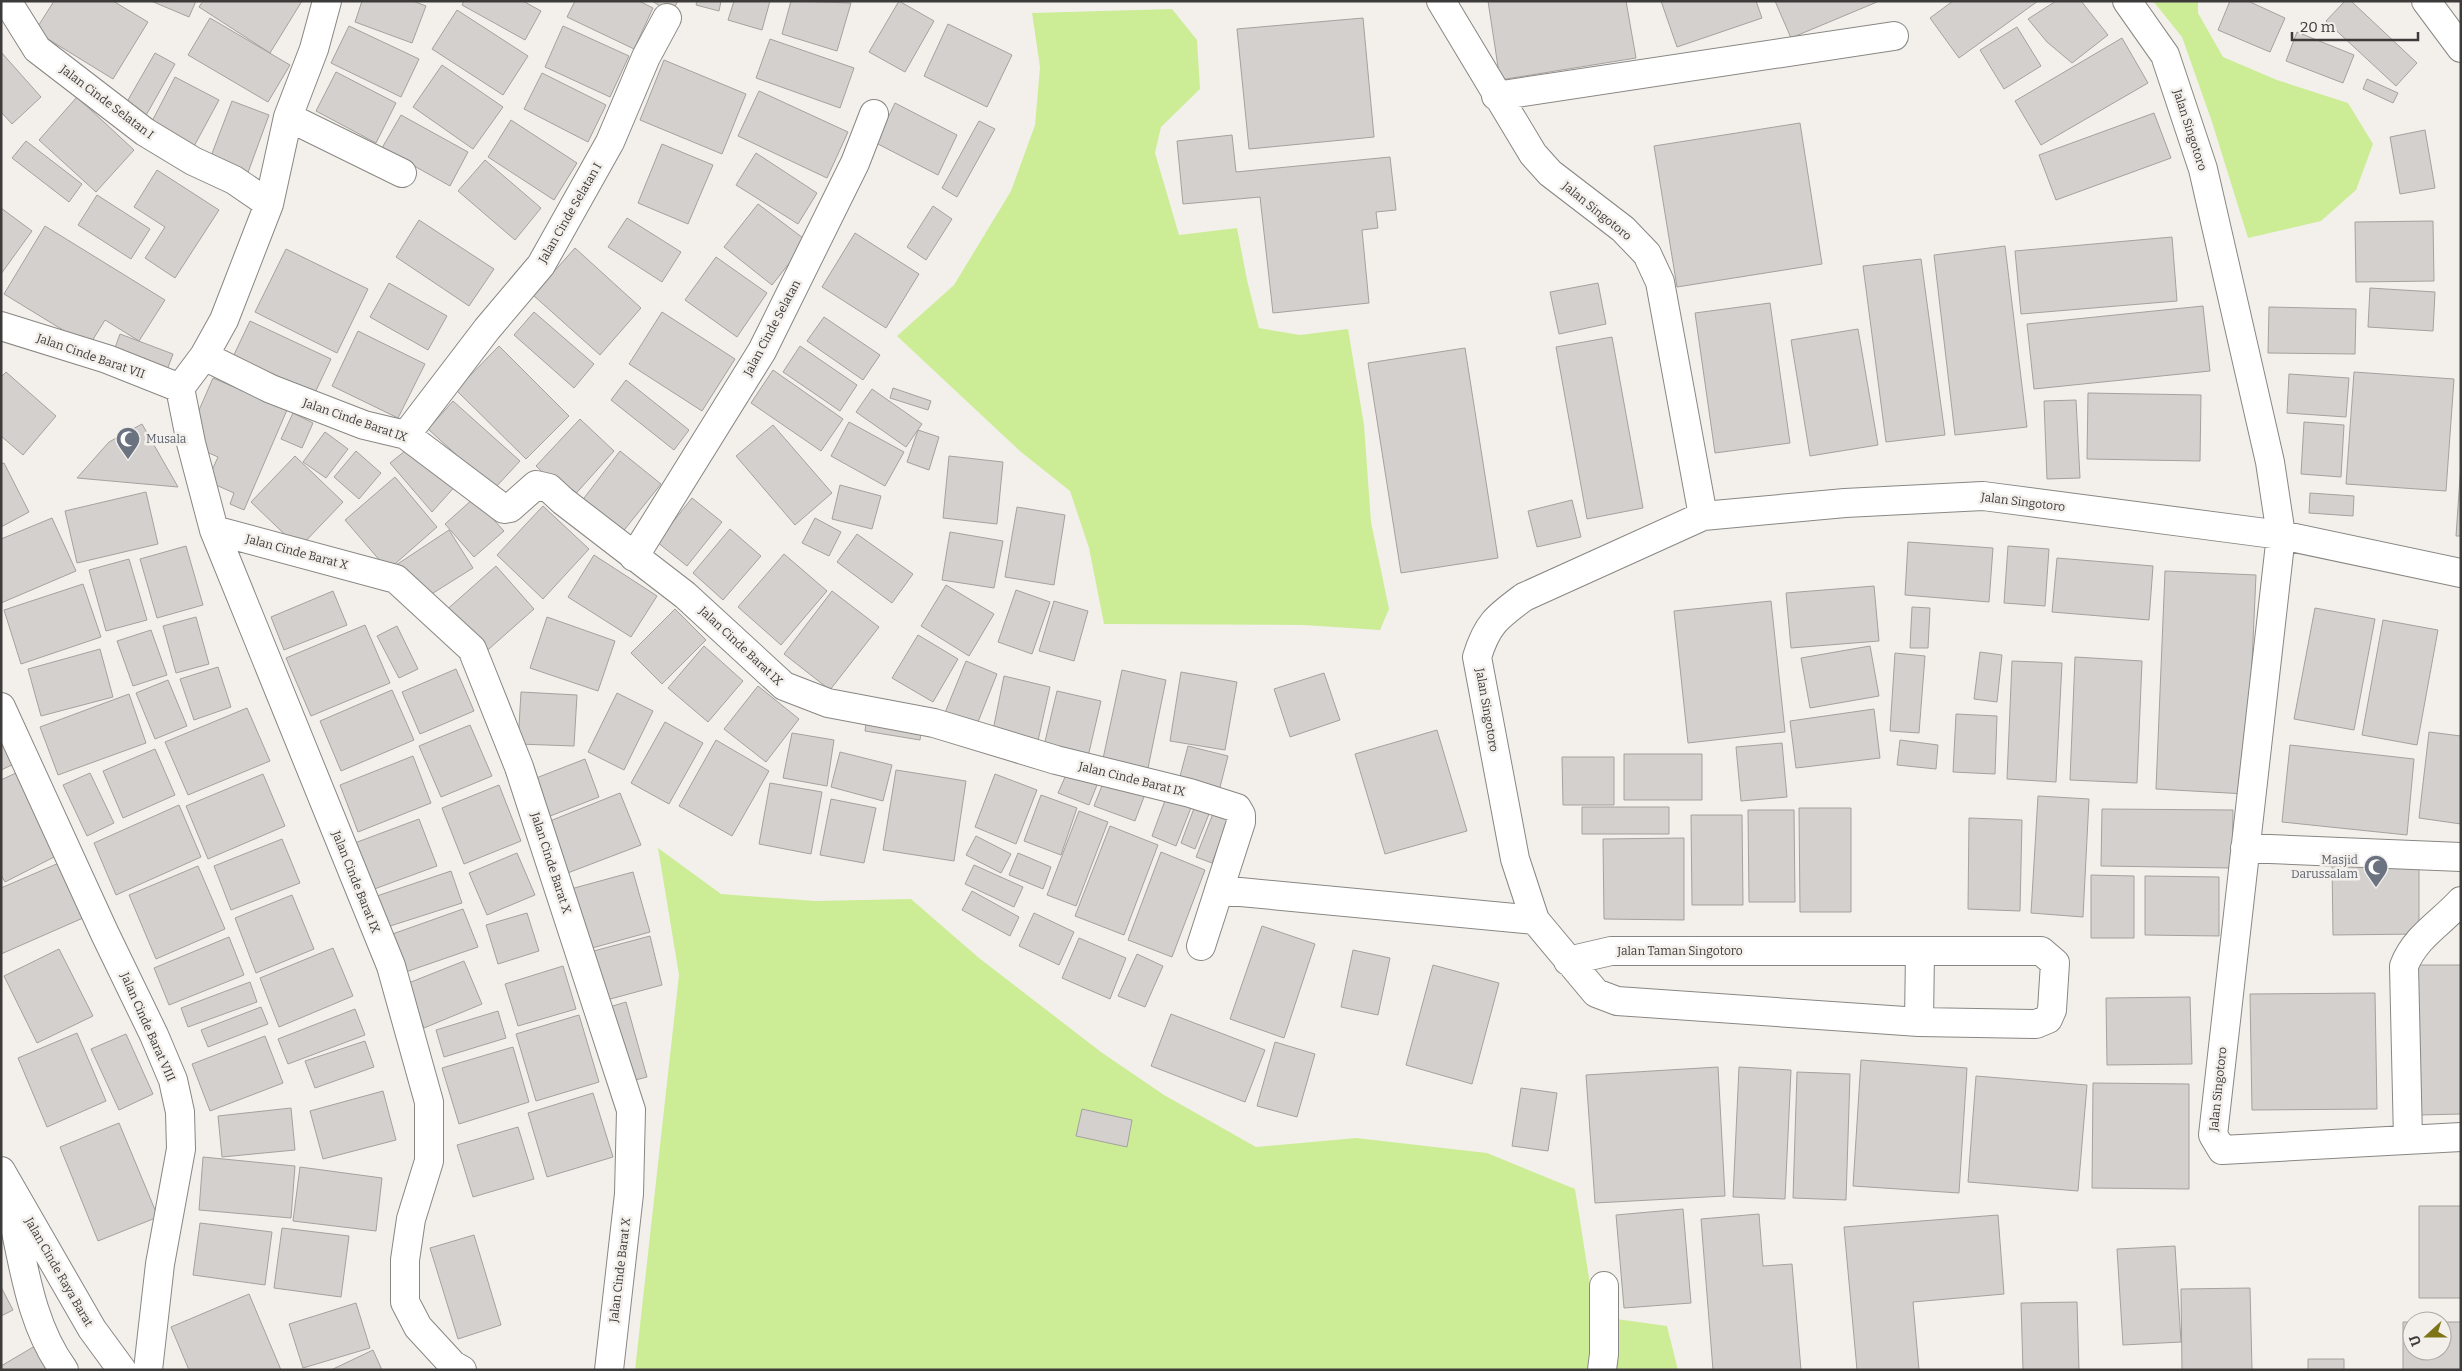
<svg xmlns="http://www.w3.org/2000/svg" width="2462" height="1371" font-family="Bitter,serif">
<rect width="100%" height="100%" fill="#f3f0ec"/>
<!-- green -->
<path fill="#cced96" d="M2153 1H2198V13L2223 57 2277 80 2348 103 2373 144 2356 190 2321 221 2248 238 2212 122 2182 37Z
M1172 9 1197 40 1200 89 1161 127 1155 153 1179 235 1237 228 1247 280 1259 328 1300 335 1348 329 1364 425 1371 522 1389 609 1380 630 1303 625 1104 624 1089 548 1070 491 1021 452 897 336 954 285 1011 191 1035 125 1040 67 1032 13Z
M658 848 721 894 815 901 911 899 979 958 1101 1052 1164 1095 1256 1147 1356 1138 1487 1153 1575 1189 1595 1316 1667 1326 1678 1370H635L679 975Z"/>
<!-- building -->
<path fill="#d4d0cd" stroke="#a4a19e" d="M54 1H113L148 22 113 79 35 31Z
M151 1H196L189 17Z
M203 1H302L270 53 199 7Z
M362 1H413L426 6 412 43 355 22Z
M464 1H523L541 11 525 40 462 5Z
M575 1H639L653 8 634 49 567 17Z
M652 1H678L671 13Z
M697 1H721L719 11 696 5Z
M734 1H770L762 30 728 20Z
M791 1 851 3 837 51 782 34Z
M899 1 934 21 905 72 869 52Z
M1488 1H1626L1636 58 1500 80Z
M1661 1H1756L1762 18 1677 47Z
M1775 1H1877V2L1791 38Z
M1953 1H2038L1959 58 1930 18Z
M2056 1H2081L2108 35 2072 63 2047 42 2028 19Z
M2230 1H2248L2285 18 2270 52 2218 30Z
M2345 1H2351L2417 63 2396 86 2326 21Z
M457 10 528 56 503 95 432 49Z
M210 18 290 65 268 102 188 55Z
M1363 18 1374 137 1249 149 1237 29Z
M948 24 1012 55 987 107 924 76Z
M349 26 419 59 401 97 331 63Z
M563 26 629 56 610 97 545 67Z
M2017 27 2041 66 2004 89 1980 50Z
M2297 32 2354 55 2343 83 2286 61Z
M2122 38 2148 83 2041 145 2015 101Z
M770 39 854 68 840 108 756 78Z
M1 52 41 97 12 124 1 112Z
M155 53 175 64 144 119 124 107Z
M664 60 746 94 722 154 640 120Z
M442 65 503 107 473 149 413 107Z
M336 72 396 103 376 143 316 111Z
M542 73 606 105 588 142 524 109Z
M175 77 219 100 192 150 149 127Z
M2367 79 2398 93 2393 103 2363 89Z
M759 91 848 132 827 178 738 136Z
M77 97 134 150 96 192 39 140Z
M232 101 269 115 246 178 208 164Z
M895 103 957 135 938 175 876 143Z
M2154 113 2171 158 2056 200 2039 155Z
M401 115 468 152 450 186 382 148Z
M511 120 577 163 554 200 488 157Z
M979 121 995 129 957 197 942 188Z
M1800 123 1822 264 1677 287 1654 146Z
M2425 130 2435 188 2400 194 2390 137Z
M1232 135 1236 172 1390 157 1396 210 1376 212 1378 228 1362 230 1369 303 1273 313 1260 197 1183 204 1177 141Z
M26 141 82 184 69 202 12 158Z
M662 144 713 165 688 224 638 203Z
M756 153 817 193 798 224 736 185Z
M485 160 541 208 515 240 458 191Z
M157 170 219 210 175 278 145 258 165 227 134 207Z
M97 195 150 229 131 259 78 225Z
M758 204 807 241 772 285 724 247Z
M933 206 952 219 926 260 907 247Z
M1 208 32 231 1 274Z
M627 218 681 252 662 282 608 247Z
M419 220 494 269 469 306 396 257Z
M2433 221 2434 281 2356 282 2355 222Z
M45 226 165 300 139 341 105 320 89 346 4 294Z
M855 233 919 274 886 328 822 287Z
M2172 237 2177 301 2021 314 2015 251Z
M2005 246 2027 427 1955 435 1934 255Z
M575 248 641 308 600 355 533 295Z
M286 249 368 289 337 353 255 312Z
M716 257 767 293 737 337 685 300Z
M1921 259 1945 435 1886 442 1863 266Z
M389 283 447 316 428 350 370 317Z
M1598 283 1606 324 1559 334 1550 292Z
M2370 288 2435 292 2433 331 2368 327Z
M1770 303 1790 443 1715 453 1695 313Z
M2203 306 2210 371 2034 389 2027 324Z
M2269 307 2356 309 2355 354 2268 353Z
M534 312 594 364 574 388 514 335Z
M662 312 735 359 702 411 629 364Z
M824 317 880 355 863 380 807 341Z
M250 321 331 359 312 399 231 361Z
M1858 329 1878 445 1810 456 1791 340Z
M358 331 425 364 398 418 332 386Z
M120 334 173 354 164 378 111 359Z
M1612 337 1643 508 1587 519 1556 347Z
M499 346 569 416 526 459 456 390Z
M800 346 857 385 840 411 783 372Z
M1465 348 1498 558 1401 573 1368 363Z
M773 370 843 419 821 451 751 403Z
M6 372 56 416 23 455 1 436V377Z
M2354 372 2454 379 2446 491 2346 484Z
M2289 374 2349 378 2346 417 2287 413Z
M213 378 287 410 244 510 230 504 234 493 207 481 218 457 193 446V424Z
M626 380 689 430 674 450 611 400Z
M893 388 931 401 928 410 890 398Z
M872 389 922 424 906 447 856 412Z
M2088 393 2201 395 2200 461 2087 459Z
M2076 400 2080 478 2047 479 2044 401Z
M453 401 520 461 494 489 428 429Z
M293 413 313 423 302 448 281 439Z
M580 419 614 451 571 499 536 466Z
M849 422 904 452 885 486 831 456Z
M2304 422 2344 425 2341 477 2301 474Z
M142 424 178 487 77 478 109 442Z
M773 425 832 493 795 525 736 456Z
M918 430 939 437 929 470 907 462Z
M325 432 348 449 326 478 303 462Z
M410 447 458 483 432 512 390 463Z
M356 451 381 473 359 499 334 477Z
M620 451 661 484 621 534 581 502Z
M295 456 343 502 299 548 251 502Z
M949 456 1003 462 997 524 943 518Z
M4 463 29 512 1 527V464Z
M2461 464V536H2456Z
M395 477 437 527 388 570 345 520Z
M840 485 881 496 872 529 832 519Z
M146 492 158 544 77 563 65 511Z
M2310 493 2354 496 2353 516 2309 513Z
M474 498 504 531 474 557 445 524Z
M692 498 722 522 687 566 657 542Z
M1572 500 1581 537 1537 547 1528 511Z
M543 506 589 549 543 599 497 555Z
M1017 507 1065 515 1054 585 1005 577Z
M52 518 76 571 1 603V539Z
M815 518 841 532 829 556 802 543Z
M730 529 761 556 723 600 693 573Z
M449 530 473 568 422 600 396 565Z
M950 532 1003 541 994 588 942 580Z
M857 534 913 574 892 603 837 562Z
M1908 542 1993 548 1989 602 1905 595Z
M186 546 203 605 157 618 140 559Z
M2008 546 2049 549 2045 606 2004 603Z
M784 554 827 591 781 645 738 607Z
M594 555 657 596 631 637 568 597Z
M2057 558 2153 566 2149 620 2052 612Z
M129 559 147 620 106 631 89 570Z
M496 566 534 609 481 656 443 613Z
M2165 571 2256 575 2246 794 2156 789Z
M83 584 101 637 21 664 4 610Z
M946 585 994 614 969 656 921 626Z
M1874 586 1879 641 1791 648 1786 593Z
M1016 590 1050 602 1032 654 998 642Z
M333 591 347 625 284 650 271 617Z
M832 591 879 627 830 690 784 654Z
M1054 601 1088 611 1074 661 1039 651Z
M1771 601 1785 732 1688 743 1674 611Z
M1912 607 1930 608 1928 648H1910Z
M2315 608 2375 619 2354 730 2294 719Z
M675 609 706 640 662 684 631 653Z
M196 617 209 664 176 673 163 626Z
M547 617 615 641 598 691 530 668Z
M2383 620 2438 630 2417 745 2362 735Z
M365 625 390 683 311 716 286 658Z
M397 626 418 669 399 678 377 636Z
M151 630 167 675 133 686 117 641Z
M918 635 958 659 933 702 892 678Z
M704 646 743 681 708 722 668 688Z
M1870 646 1879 696 1810 708 1801 658Z
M100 649 113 697 41 716 28 669Z
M1980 652 2002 655 1997 702 1974 699Z
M1895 653 1925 656 1919 733 1890 731Z
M2075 657 2142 661 2137 783 2070 780Z
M966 661 997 674 974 732 942 720Z
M2012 661 2062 663 2056 782 2007 779Z
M218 667 231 707 194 720 180 679Z
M456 669 474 711 420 734 402 692Z
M1122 670 1166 680 1146 778 1101 768Z
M1181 672 1237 682 1225 750 1170 741Z
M1324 673 1340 720 1290 737 1274 689Z
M1004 676 1050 687 1037 745 992 735Z
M168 680 187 726 155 739 136 693Z
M758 686 799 719 766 762 724 729Z
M392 690 414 740 341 771 320 721Z
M1057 691 1101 701 1087 761 1043 750Z
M521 692 577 695 574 746 518 744Z
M617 693 653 711 624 770 588 752Z
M129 694 146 743 58 775 40 727Z
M247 708 270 761 188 795 165 742Z
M1874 709 1880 758 1796 768 1790 721Z
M1956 714 1997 716 1995 774 1953 772Z
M867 716 922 725 920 740 865 731Z
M665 722 703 743 669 804 631 783Z
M470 725 492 776 441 797 419 746Z
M1437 730 1467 831 1385 854 1355 754Z
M2429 732 2461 736V824L2419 818Z
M792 733 834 740 827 786 783 778Z
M1 737 14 764 1 770Z
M716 740 769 771 732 836 679 806Z
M1900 740 1938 745 1936 769 1897 765Z
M1782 743 1787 797 1741 801 1736 747Z
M2290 745 2414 759 2407 835 2282 822Z
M1188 746 1228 756 1218 795 1178 784Z
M155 749 175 795 123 818 103 771Z
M840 752 892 765 883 801 831 787Z
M1624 754H1702V800H1624Z
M413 756 431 803 358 832 340 785Z
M1562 757H1614V805H1563Z
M585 759 599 797 545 818 531 780Z
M1069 768 1099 780 1089 805 1058 793Z
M896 770 966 781 954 861 883 850Z
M18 772 60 854 5 882 1 875V780Z
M90 773 114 823 87 836 63 785Z
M263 774 285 826 208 859 186 806Z
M995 774 1037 790 1016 844 975 827Z
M1105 778 1145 794 1135 821 1094 806Z
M770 783 822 792 811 854 759 844Z
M499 785 521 841 464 864 442 808Z
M620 793 641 845 565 874 545 823Z
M1041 795 1077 808 1061 855 1024 841Z
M1167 795 1192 805 1176 846 1152 836Z
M2038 796 2089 799 2083 917 2031 913Z
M831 799 876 808 864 863 820 855Z
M1196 803 1211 809 1195 849 1181 843Z
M179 805 201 857 116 895 94 843Z
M1216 806 1231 812 1212 863 1196 857Z
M1582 807H1669V834H1582Z
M1799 808H1851V912H1800Z
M2102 809 2233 810 2232 868 2101 866Z
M1748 810H1794L1795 902H1749Z
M1079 811 1108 822 1076 906 1047 895Z
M1691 815H1742L1743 905H1692Z
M1969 818 2022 820 2020 911 1968 909Z
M419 819 437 866 369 891 352 844Z
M1110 826 1158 845 1124 935 1075 916Z
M976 836 1011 854 1001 873 966 855Z
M1684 838V920L1604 919 1603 839Z
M282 839 300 883 231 910 214 866Z
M1161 852 1205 870 1172 957 1128 940Z
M517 853 535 895 487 915 469 873Z
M1018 853 1051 867 1043 889 1009 875Z
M2419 860V934L2333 935 2332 861Z
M59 863 83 918 1 954V888Z
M974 865 1023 887 1014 907 965 884Z
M198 866 225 929 156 959 129 895Z
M451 871 462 903 384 928 374 897Z
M633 872 650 932 585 950 567 890Z
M2091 875 2134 876V938H2091Z
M2145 876 2219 877V936L2145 935Z
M972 891 1019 917 1010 936 962 910Z
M292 895 314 949 256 973 235 918Z
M463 909 478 947 397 975 384 937Z
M527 913 539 951 498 964 486 925Z
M1034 913 1074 932 1059 965 1019 946Z
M1262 926 1315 944 1284 1038 1230 1019Z
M650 936 662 985 603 1001 590 952Z
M229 937 244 975 169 1005 154 968Z
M1079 938 1126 958 1110 999 1062 978Z
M333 948 353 996 279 1027 260 978Z
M59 949 93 1016 37 1043 4 976Z
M1353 950 1390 958 1378 1015 1341 1007Z
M1137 954 1163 966 1145 1007 1118 996Z
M464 961 482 1004 424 1028 406 984Z
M1433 965 1499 983 1472 1084 1406 1065Z
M2417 965H2461V1114L2419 1115Z
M563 966 576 1009 518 1026 505 984Z
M250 982 257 1002 188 1027 181 1008Z
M2375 993 2377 1109 2252 1110 2250 994Z
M2190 997 2192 1064 2107 1065 2106 998Z
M626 1002 647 1077 624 1083 603 1009Z
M261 1007 268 1024 208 1047 201 1030Z
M355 1009 365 1035 288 1064 278 1039Z
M498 1011 506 1038 444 1057 436 1030Z
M1171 1014 1265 1050 1245 1102 1151 1066Z
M579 1015 599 1082 536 1101 516 1034Z
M77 1033 106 1101 47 1127 18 1058Z
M126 1034 153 1094 119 1110 91 1049Z
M265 1036 283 1083 210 1111 192 1064Z
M365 1041 374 1067 315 1088 305 1061Z
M1275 1042 1315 1054 1297 1117 1257 1106Z
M513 1047 529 1102 459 1124 442 1068Z
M1861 1060 1967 1068 1959 1193 1853 1186Z
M1718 1067 1725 1196 1595 1203 1586 1075Z
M1739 1067 1791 1070 1785 1199 1733 1197Z
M1797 1072 1850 1074 1846 1200 1793 1198Z
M1976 1076 2087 1085 2078 1191 1968 1182Z
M2093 1083 2189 1084V1189L2092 1188Z
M1521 1088 1557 1093 1548 1151 1512 1146Z
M383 1091 396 1140 323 1159 310 1111Z
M593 1093 613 1157 547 1177 528 1113Z
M291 1108 295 1150 222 1157 218 1116Z
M1082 1109 1132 1120 1127 1147 1076 1136Z
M119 1123 158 1217 98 1241 60 1147Z
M518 1127 534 1179 473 1197 457 1145Z
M203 1157 295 1166 291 1218 199 1210Z
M300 1167 382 1178 376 1231 293 1221Z
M2419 1206H2461V1298H2419Z
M1683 1209 1691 1303 1624 1308 1616 1215Z
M1759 1214 1763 1266 1792 1264 1801 1370H1713L1701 1219Z
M1998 1215 2004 1294 1913 1302 1919 1370H1857L1844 1227Z
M200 1223 272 1232 265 1285 193 1275Z
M282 1228 349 1236 341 1297 274 1288Z
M474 1235 501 1325 458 1339 430 1248Z
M2175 1246 2181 1342 2123 1345 2117 1249Z
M1 1287 13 1310 1 1316Z
M2250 1288 2252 1370H2182L2181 1289Z
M249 1294 281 1370H189L171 1327Z
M2077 1302 2079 1370H2023L2021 1303Z
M356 1303 370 1348 303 1368 289 1324Z
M2403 1322H2412V1351H2442V1322H2461V1370H2403Z
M35 1346 49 1370H1V1366Z
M373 1350 382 1370H331Z
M2308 1359H2344V1370H2308Z"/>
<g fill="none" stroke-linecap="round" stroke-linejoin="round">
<defs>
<path id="minor" d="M7 1 37 49 145 132 193 161 234 180 269 204
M1441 1 1533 154 1550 173 1623 229 1647 254 1660 282 1703 516
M2127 1 2165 55 2203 169 2270 462 2281 535 2213 1135 2222 1150 2461 1137
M2426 1 2461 48
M1496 96 1894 36
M288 117 402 173
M1 326 107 359 180 388
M204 356 271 389 364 425 406 435 504 509 510 508 536 485 549 488 563 501 685 595 784 686 828 703 934 723 1056 760 1190 793 1237 808 1241 815V822L1201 946
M180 388 191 443 214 530 391 966 429 1102V1161L411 1219 405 1260V1302L418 1327 453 1365 462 1370
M180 388 204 356 224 320 269 204 288 117 314 49 327 1
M406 435 487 329 541 265 610 142 646 57 667 18
M214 530 396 579 472 649 519 767 631 1110 629 1194 609 1370
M634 557 762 351 855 163 874 114
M1 707 105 934 154 1035 173 1080 180 1112 181 1149 160 1264 148 1370
M2245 848 2461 857
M1219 890 1535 920
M1568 961 1611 951H2041L2055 963 2052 1010 2048 1019 2036 1024 1919 1022 1617 1001 1596 993 1535 920 1515 859 1477 657C1487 624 1497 617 1524 597L1703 516 1845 503 1983 496 2281 535 2461 573
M1919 1022 1920 951
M2408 1139 2404 966C2415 937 2441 923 2461 901
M1 1171 92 1329 122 1370
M10 1204C23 1259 29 1323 64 1370
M1602 1370 1604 1354V1286"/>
</defs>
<!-- minor casing -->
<use href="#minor" stroke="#898783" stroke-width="30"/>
<!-- minor -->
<use href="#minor" stroke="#fff" stroke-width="28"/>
</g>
<!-- icons -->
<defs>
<symbol id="mosque-pin" viewBox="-11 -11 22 30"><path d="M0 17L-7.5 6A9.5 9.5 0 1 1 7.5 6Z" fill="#6b7280" stroke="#f3f0ec"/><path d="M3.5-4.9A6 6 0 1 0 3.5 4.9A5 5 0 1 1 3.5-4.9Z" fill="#fff"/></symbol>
</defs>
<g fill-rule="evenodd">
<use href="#mosque-pin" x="114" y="425" width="28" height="38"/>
<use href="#mosque-pin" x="2362" y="853" width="28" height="38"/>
</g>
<g text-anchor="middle" stroke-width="5" stroke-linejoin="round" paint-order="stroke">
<!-- street labels -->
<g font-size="12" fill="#3c3b3a" stroke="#f3f0ec">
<text transform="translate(107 102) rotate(37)" y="4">Jalan Cinde Selatan I</text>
<text transform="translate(2190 130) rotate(72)" y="4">Jalan Singotoro</text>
<text transform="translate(1597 211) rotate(39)" y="4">Jalan Singotoro</text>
<text transform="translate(570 213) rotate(-60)" y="4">Jalan Cinde Selatan I</text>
<text transform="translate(772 328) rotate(-62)" y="4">Jalan Cinde Selatan</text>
<text transform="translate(91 356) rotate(19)" y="4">Jalan Cinde Barat VII</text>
<text transform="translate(355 420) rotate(19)" y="4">Jalan Cinde Barat IX</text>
<text transform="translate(2023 502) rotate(7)" y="4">Jalan Singotoro</text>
<text transform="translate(297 552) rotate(15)" y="4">Jalan Cinde Barat X</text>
<text transform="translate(741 646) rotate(43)" y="4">Jalan Cinde Barat IX</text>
<text transform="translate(1487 710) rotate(80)" y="4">Jalan Singotoro</text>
<text transform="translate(1132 779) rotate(14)" y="4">Jalan Cinde Barat IX</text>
<text transform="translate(551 863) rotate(72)" y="4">Jalan Cinde Barat X</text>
<text transform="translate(356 882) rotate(68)" y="4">Jalan Cinde Barat IX</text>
<text x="1680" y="955">Jalan Taman Singotoro</text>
<text transform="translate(148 1027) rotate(66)" y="4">Jalan Cinde Barat VIII</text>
<text transform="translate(2218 1089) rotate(-84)" y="4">Jalan Singotoro</text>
<text transform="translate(620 1270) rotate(-83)" y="4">Jalan Cinde Barat X</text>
<text transform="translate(59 1272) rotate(60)" y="4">Jalan Cinde Raya Barat</text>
</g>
<!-- worship labels -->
<g font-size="12" fill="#5b616d" stroke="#f3f0ec" text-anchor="start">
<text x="146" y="443">Musala</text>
<text x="2358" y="864" text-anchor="end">Masjid<tspan x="2358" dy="14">Darussalam</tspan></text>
</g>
</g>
<!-- border -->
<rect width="2462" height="1371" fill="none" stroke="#3c3b3a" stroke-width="5"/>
<!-- north arrow -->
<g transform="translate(2427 1336) rotate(249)"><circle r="24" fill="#f3f0ec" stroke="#aaa8a5"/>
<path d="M0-4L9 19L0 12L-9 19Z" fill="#7d7417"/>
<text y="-8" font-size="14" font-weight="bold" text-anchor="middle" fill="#3c3b3a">U</text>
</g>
<!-- scale -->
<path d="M2292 32v8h126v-8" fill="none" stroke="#3c3b3a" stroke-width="2.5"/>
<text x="2300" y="32" font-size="15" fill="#3c3b3a" stroke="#f3f0ec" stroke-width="4" paint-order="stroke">20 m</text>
</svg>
